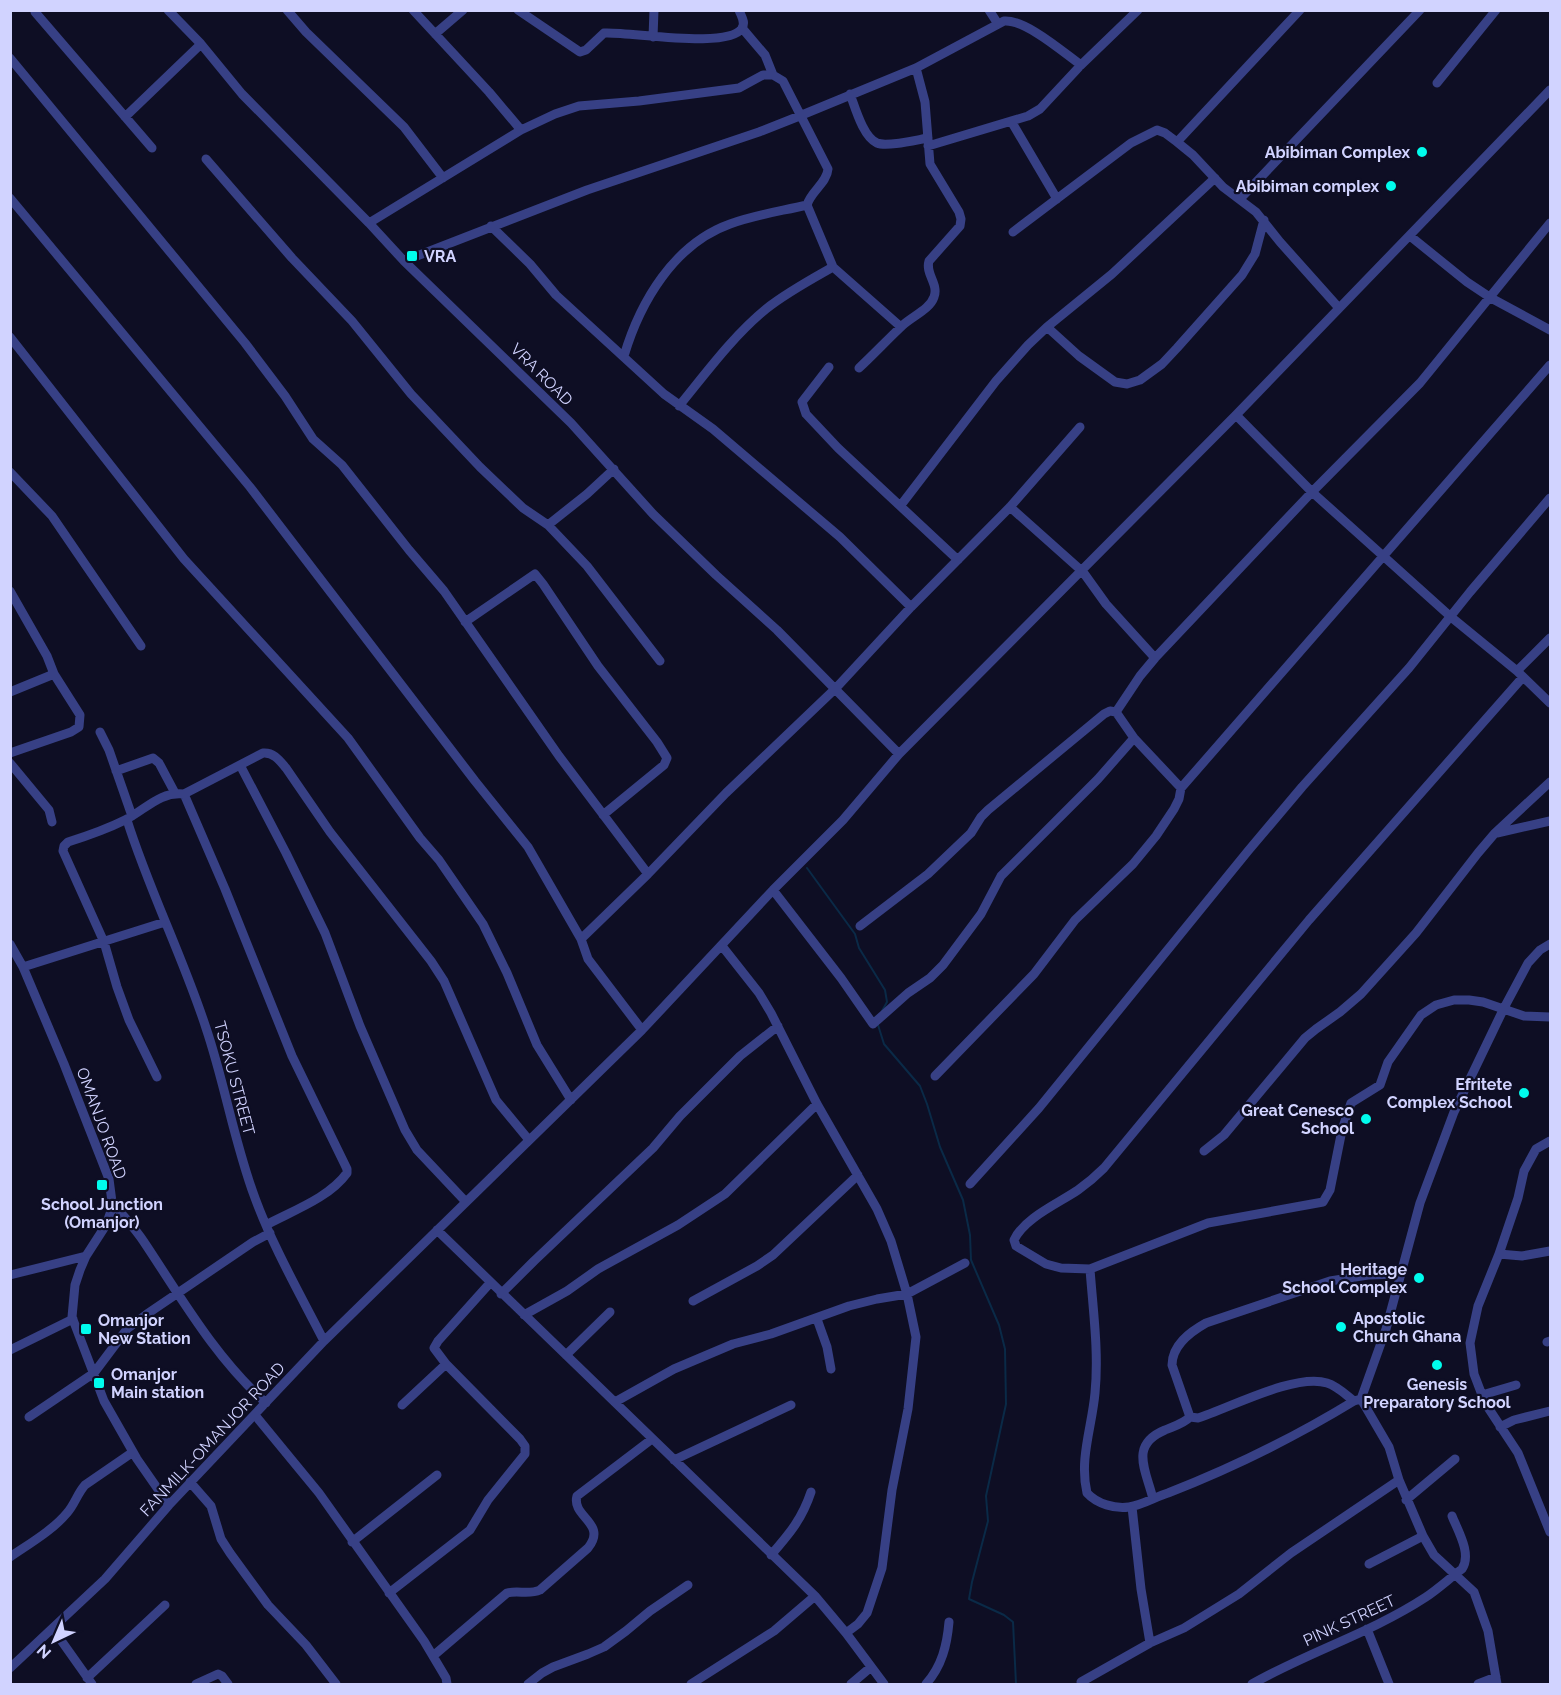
<svg xmlns="http://www.w3.org/2000/svg" width="1561" height="1695" font-family="Raleway,sans-serif">
<rect width="100%" height="100%" fill="#0e0e24"/>
<g fill="none" stroke-linecap="round" stroke-linejoin="round">
<!-- stream -->
<path stroke="#0a2a47" stroke-width="2" d="M807 868 855 934 859 948 885 990 887 1002 882 1011
M878 1025 884 1044 920 1086 927 1104 940 1147 963 1200 970 1235 971 1260 999 1325 1005 1349 1006 1404 986 1496 988 1521 972 1582 969 1599 1004 1615 1013 1622 1016 1684"/>
<!-- minor -->
<path stroke="#374085" stroke-width="9" d="M168 10 201 44 242 94 369 223 404 261 571 423 653 514 716 575 777 630 899 754
M287 10 306 32 404 127 443 178
M413 10 489 92 521 130
M518 10 580 52 586 50 604 33C628 31 729 50 742 28 746 22 741 16 739 10
M989 10 998 24
M35 12 152 148
M742 28 765 55 773 75
M435 34 463 10
M653 37 654 10
M10 58 245 343 285 396 313 439 342 465 409 550 444 591 559 756 648 874
M1437 83 1496 10
M850 94C855 107 863 137 877 143 887 147 916 140 928 138
M125 117 201 44
M1011 121 1057 199
M1177 142 1300 10
M928 146 1028 116 1040 109 1081 65 1138 10
M206 159 292 258 352 321 411 394 480 467 523 508 548 525 587 566 660 661
M10 198 250 487 475 781 528 847 581 939 588 959 642 1030
M1240 199 1420 10
M369 223 521 130 555 114 579 106 639 101 739 88 763 75H773L783 81 828 169C827 183 811 191 807 205L833 267 901 327
M491 226 530 264 556 295 664 394 713 429 840 537 911 607
M1013 232 1131 143 1157 130 1165 133 1177 142 1193 155 1223 187 1256 212 1280 242 1339 308
M1410 236 1467 282 1491 298 1550 330
M404 261 587 190 759 132 797 117 916 68 1004 21C1025 19 1063 52 1081 65
M1047 327 1079 356 1115 382 1127 384 1140 380 1162 364 1177 348 1242 275 1255 254 1264 220
M10 337 184 559 348 738 420 838 439 860 483 924 507 973 537 1045 571 1100
M624 356C640 302 674 244 730 224 754 215 782 211 807 205
M829 367 802 402 806 414 838 448 958 560
M859 368C874 354 888 339 903 325 913 316 930 309 934 297 939 284 925 274 929 261L960 226 961 219 959 212 930 164 925 102 916 68
M679 406C706 373 733 336 766 309 786 293 810 280 833 267
M1236 415 1312 492 1451 617 1517 671 1550 703
M10 472 52 516 141 646
M901 505 996 381 1028 345 1047 327 1112 274 1215 178
M1010 507 1083 572 1106 604 1155 658
M548 525 587 494 614 469
M10 591 47 656 54 674 80 715 79 727 71 732 10 753
M465 622 535 574 543 584 598 666 657 742 667 758 664 765 603 815
M1517 671 1550 638
M1523 677 1309 920 1104 1168C1096 1176 1088 1183 1078 1190 1059 1203 1024 1218 1014 1240L1016 1246 1046 1264 1061 1268 1090 1269 1208 1223 1323 1202 1330 1190 1342 1130 1351 1103 1380 1085 1388 1062 1421 1015 1436 1005 1454 1000H1469L1483 1002 1524 1016 1550 1017
M10 692 54 674
M1116 712 1134 738 1181 788
M100 732 109 750 132 816
M10 763 49 810 52 822
M240 765 286 853 325 933 360 1026 405 1130 417 1150 466 1202
M116 771 153 758 159 763 175 793
M184 794 225 889 292 1056 347 1169V1173C329 1198 292 1211 266 1225
M127 820C149 890 183 957 206 1028 225 1084 234 1142 255 1198 273 1247 300 1294 324 1341
M1497 833 1550 821
M773 890 841 978 873 1024 908 993 930 978 943 965 981 914 1001 876 1098 779 1134 738
M860 926 928 874 971 833 981 817 988 810 1104 714 1110 711 1116 712 1140 676 1155 658 1312 492 1420 383 1550 223
M581 939 648 874 726 793 836 688 911 607 1010 507 1080 427
M10 944 23 967 64 1064 109 1179 112 1202 111 1211 106 1225 86 1256 80 1270 75 1285 72 1317 104 1401 137 1459 169 1505
M722 946 759 993 771 1013 817 1104 877 1209 891 1241 907 1294 916 1337 908 1409 892 1490 882 1568 867 1613 858 1624 846 1633
M23 967 165 922
M935 1076 1034 974 1075 920 1133 864 1156 836 1174 809 1179 799 1181 788 1550 365
M157 1077 129 1020 117 987 104 942 63 851 64 846 68 842C87 836 107 829 125 820 145 810 160 791 184 794L263 753C274 752 280 761 286 768L330 832 431 961 444 981 496 1100 529 1140
M1550 1141 1536 1149 1524 1171 1518 1198 1499 1254 1478 1306 1470 1343 1474 1374 1482 1395 1489 1409 1518 1453 1550 1532
M1204 1151 1224 1135 1305 1038 1316 1029 1340 1012 1361 994 1416 933 1478 853 1495 833 1550 782
M970 1184 1039 1108 1248 851 1302 787 1409 668 1470 592 1550 498
M112 1202C123 1216 135 1228 144 1242 182 1299 215 1357 266 1403
M437 1230 815 1596 846 1633 884 1684
M1499 1254 1522 1256 1550 1251
M1090 1269C1093 1310 1099 1352 1095 1393 1092 1427 1079 1459 1087 1493 1097 1504 1115 1509 1129 1507 1143 1505 1155 1497 1168 1493 1232 1468 1295 1437 1354 1401L1361 1399 1386 1329 1420 1203 1454 1112 1504 1008 1528 963 1540 950 1550 944
M10 1275 86 1256
M501 1294 534 1261 653 1148 680 1116 740 1056 778 1026
M693 1301 757 1266 773 1255 858 1175
M524 1315 567 1291 598 1269 678 1225 725 1194 817 1104
M817 1319 827 1347 831 1369
M1547 1342 1550 1341
M10 1350 73 1319
M566 1355 610 1312
M1482 1395 1516 1385
M1361 1399 1389 1447 1399 1480 1423 1536 1434 1555 1474 1592 1488 1631 1497 1684
M615 1402 674 1369 733 1344 771 1334 849 1306 877 1299 907 1294 965 1263
M402 1405 446 1364
M255 1415 319 1493 424 1641 446 1678 447 1684
M29 1417 94 1373 127 1329 147 1314 253 1242 270 1233
M1190 1417 1198 1418C1230 1408 1295 1373 1327 1383 1337 1386 1345 1394 1354 1401
M1500 1427 1514 1420 1550 1411
M674 1460 791 1405
M190 1482 211 1506 221 1539 230 1553 268 1605 306 1645 336 1684
M1153 1499C1146 1470 1129 1445 1165 1430 1174 1426 1183 1424 1190 1417L1172 1365C1172 1345 1190 1332 1206 1323L1330 1281 1368 1275 1400 1274
M1406 1500 1455 1459
M1132 1507 1141 1589 1150 1643
M352 1542 437 1475
M771 1555C790 1533 802 1519 811 1492
M10 1557C29 1544 53 1530 67 1513 75 1504 77 1494 85 1485L133 1452
M1369 1564 1423 1536
M389 1593 470 1530 488 1500 525 1454V1446L520 1439 446 1364 434 1348 438 1341 490 1283
M53 1629 92 1684
M1367 1629 1389 1684
M433 1656 507 1593C518 1590 529 1595 540 1590L588 1548C608 1523 571 1517 577 1496L652 1439
M10 1668 105 1579 169 1505 324 1341 642 1030 773 890 843 820 899 754 1236 415 1550 90
M87 1678 165 1605
M1081 1682 1150 1643 1184 1628 1239 1594 1291 1553 1399 1480
M196 1684 218 1674 222 1676 228 1684
M528 1684 542 1673 553 1667 588 1654 604 1647 626 1631 650 1611 688 1585
M691 1684 774 1631 815 1596
M851 1684 871 1667
M926 1684C942 1666 947 1645 949 1622
M1252 1684C1308 1652 1371 1633 1426 1597 1438 1589 1450 1578 1462 1569 1472 1554 1458 1531 1452 1516
M1478 1684 1496 1677"/>
</g>
<!-- markers -->
<g fill="#00fced" stroke="#0e0e24" stroke-width="2">
<circle cx="1422" cy="152" r="6"/>
<circle cx="1391" cy="186" r="6"/>
<rect x="406" y="250" width="12" height="12" rx="3"/>
<circle cx="1524" cy="1093" r="6"/>
<circle cx="1366" cy="1119" r="6"/>
<rect x="96" y="1179" width="12" height="12" rx="3"/>
<circle cx="1419" cy="1278" r="6"/>
<circle cx="1341" cy="1327" r="6"/>
<rect x="80" y="1323" width="12" height="12" rx="3"/>
<circle cx="1437" cy="1365" r="6"/>
<rect x="93" y="1377" width="12" height="12" rx="3"/>
</g>
<g text-anchor="middle" stroke-width="4.5" stroke-linejoin="round" paint-order="stroke">
<!-- poi labels -->
<g font-size="16" font-weight="bold" fill="#d1d3ff" stroke="#0e0e24" text-anchor="end">
<text x="1410" y="158">Abibiman Complex</text>
<text x="1379" y="192">Abibiman complex</text>
<text x="424" y="262" text-anchor="start">VRA</text>
<text x="1512" y="1090">Efritete<tspan x="1512" dy="18">Complex School</tspan></text>
<text x="1354" y="1116">Great Cenesco<tspan x="1354" dy="18">School</tspan></text>
<text x="102" y="1210" text-anchor="middle">School Junction<tspan x="102" dy="18">(Omanjor)</tspan></text>
<text x="1407" y="1275">Heritage<tspan x="1407" dy="18">School Complex</tspan></text>
<text x="1353" y="1324" text-anchor="start">Apostolic<tspan x="1353" dy="18">Church Ghana</tspan></text>
<text x="98" y="1326" text-anchor="start">Omanjor<tspan x="98" dy="18">New Station</tspan></text>
<text x="111" y="1380" text-anchor="start">Omanjor<tspan x="111" dy="18">Main station</tspan></text>
<text x="1437" y="1390" text-anchor="middle">Genesis<tspan x="1437" dy="18">Preparatory School</tspan></text>
</g>
<!-- street labels -->
<g font-size="16" fill="#d1d3ff" stroke="#0e0e24">
<text transform="translate(542 374) rotate(45)" y="6">VRA ROAD</text>
<text transform="translate(235 1078) rotate(75)" y="6">TSOKU STREET</text>
<text transform="translate(102 1123) rotate(70)" y="6">OMANJO ROAD</text>
<text transform="translate(212 1439) rotate(-47)" y="6">FANMILK-OMANJOR ROAD</text>
<text transform="translate(1349 1620) rotate(-25)" y="6">PINK STREET</text>
</g>
</g>
<!-- border -->
<rect width="1561" height="1695" fill="none" stroke="#d1d3ff" stroke-width="24"/>
<!-- north arrow -->
<g transform="translate(54 1641) rotate(224)" stroke="#0e0e24" stroke-width="4.5" paint-order="stroke">
<path d="M0-4.5L10 22L0 15L-10 22Z" fill="#d1d3ff"/>
<text y="-9" font-size="16" font-weight="bold" text-anchor="middle" fill="#d1d3ff">N</text>
</g>
</svg>
